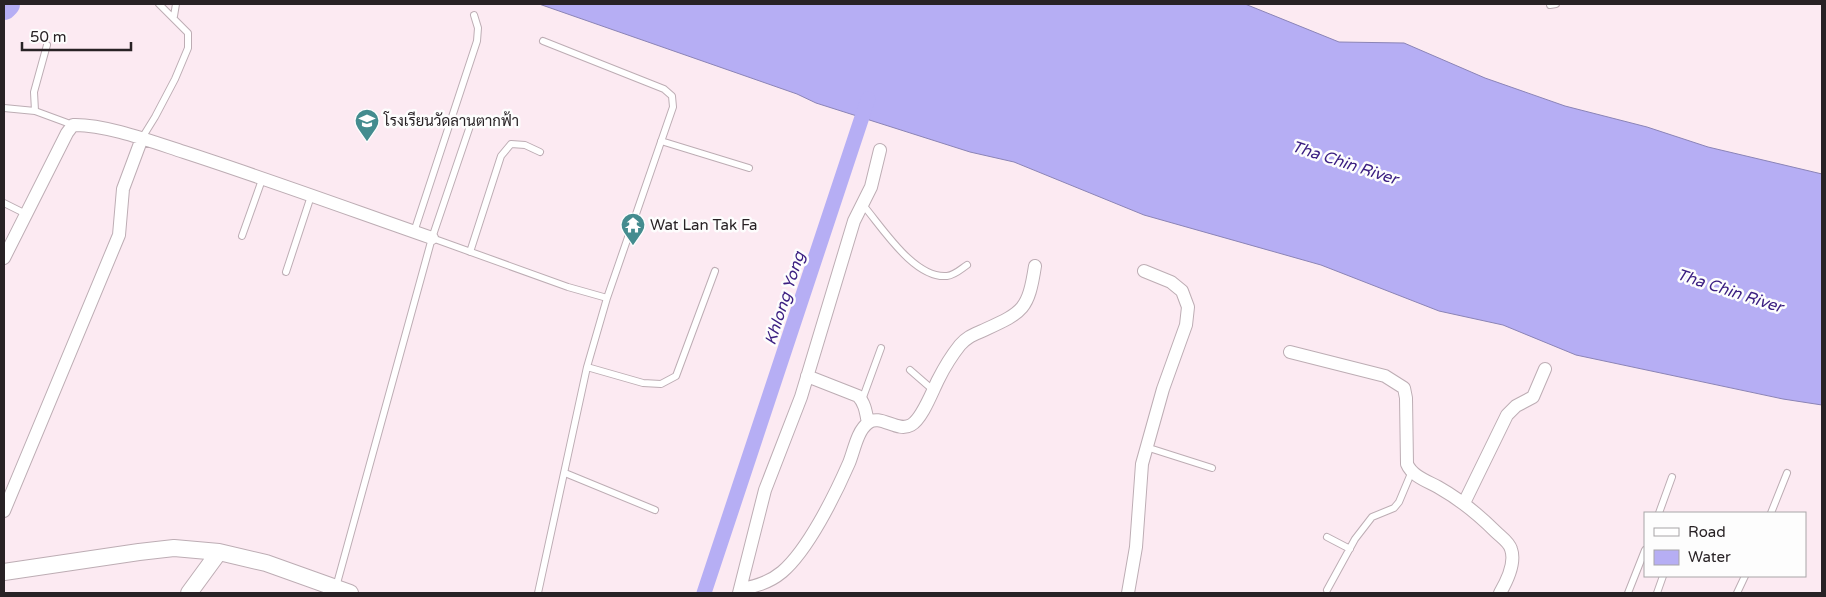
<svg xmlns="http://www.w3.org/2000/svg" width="1826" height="597" font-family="'Varela Round',Sarabun,sans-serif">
<rect width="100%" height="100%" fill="#fceaf2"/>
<!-- water -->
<path fill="#b6aef4" stroke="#8b84b6" d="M539 4H1245L1339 42 1404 43 1485 78 1565 106 1647 127 1708 147 1822 174V405L1783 399 1576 355 1503 325 1439 311 1321 265 1144 215 1014 162 970 152 816 103 797 94Z"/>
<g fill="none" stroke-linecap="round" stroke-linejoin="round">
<!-- canal -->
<path stroke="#b6aef4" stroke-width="15" d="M704 593 868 99"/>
<!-- river -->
<path stroke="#b6aef4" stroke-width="26" d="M4 7 7 4"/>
<defs>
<path id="service" d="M1550 5 1556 4
M174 16 176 4
M4 108 35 111 73 125
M35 111 34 92 47 45
M142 138 155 117 175 79 188 48V33L159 4
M661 141 749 168
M4 203 26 214
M863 205C882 227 914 279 947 276 955 275 961 269 967 265
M414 232 477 41 478 28 474 15
M242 236 263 177
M432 238 568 287 607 298
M470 252 501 156 511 144 525 145 540 152
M286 272 311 196
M587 367 643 383 661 384 676 376 715 271
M910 370 933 390
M862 400 881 348
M1146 447 1212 468
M565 473 655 510
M1659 513 1672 477
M1771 513 1787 473
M1327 537 1350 549
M336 587 432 238 470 126
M1327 590 1355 539 1372 517 1394 508 1399 502 1412 471
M538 593 587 367 607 298 673 107 672 96 664 89 543 41
M1628 593 1645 550
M1657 593 1663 576
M1737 593 1745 576"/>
<path id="minor" d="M4 258 67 133 73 125C105 124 153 142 184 152 267 179 349 209 432 238
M1290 352 1385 376 1404 388 1406 398 1407 464C1412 476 1427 481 1438 487 1461 500 1477 513 1496 532 1501 537 1509 542 1511 549 1516 563 1507 581 1500 593
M807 376 858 396C865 403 866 413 868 423
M1464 503 1507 415 1516 406 1533 397 1545 369
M4 511 119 235 123 189 142 138
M740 589C755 587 770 582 782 572 808 550 835 495 849 463 854 451 857 431 868 423 880 413 897 433 911 425 922 419 932 392 938 380 944 368 952 355 960 345 967 337 973 335 982 331 1023 312 1028 311 1035 266
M739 593 765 490 801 397 854 221 871 187 880 150
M1128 593 1136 547 1142 464 1163 389 1186 325 1188 307 1182 291 1171 282 1144 271"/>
<path id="tertiary" d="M4 572 139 552 174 548 219 552 266 563 350 593
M189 593 219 552"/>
</defs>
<!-- service casing -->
<use href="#service" stroke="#bdadb4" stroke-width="8"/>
<!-- minor casing -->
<use href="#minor" stroke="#bdadb4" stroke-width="14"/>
<!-- tertiary casing -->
<use href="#tertiary" stroke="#bdadb4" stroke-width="18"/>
<!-- service -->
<use href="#service" stroke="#fff" stroke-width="6"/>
<!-- minor -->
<use href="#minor" stroke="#fff" stroke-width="12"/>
<!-- tertiary -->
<use href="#tertiary" stroke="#fff" stroke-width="16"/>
</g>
<!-- icons -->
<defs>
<symbol id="school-pin" viewBox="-11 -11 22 30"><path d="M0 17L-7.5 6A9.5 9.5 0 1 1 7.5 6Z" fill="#448c8f" stroke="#fdfdfd"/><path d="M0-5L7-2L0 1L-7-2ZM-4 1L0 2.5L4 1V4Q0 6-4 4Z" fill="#fff"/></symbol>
<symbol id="temple-pin" viewBox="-11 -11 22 30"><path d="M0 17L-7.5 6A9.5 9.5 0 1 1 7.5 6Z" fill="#448c8f" stroke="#fdfdfd"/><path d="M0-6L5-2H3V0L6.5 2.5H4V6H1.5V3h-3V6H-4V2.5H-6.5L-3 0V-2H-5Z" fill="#fff"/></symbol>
</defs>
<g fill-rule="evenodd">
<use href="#school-pin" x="353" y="107" width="28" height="38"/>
<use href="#temple-pin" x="619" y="211" width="28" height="38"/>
</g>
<g text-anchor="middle" stroke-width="5" stroke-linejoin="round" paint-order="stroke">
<!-- poi labels -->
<g font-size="15" fill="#282225" stroke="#fdfdfd" text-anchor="start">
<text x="384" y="126">โรงเรียนวัดลานตากฟ้า</text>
<text x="650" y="230">Wat Lan Tak Fa</text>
</g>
<!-- water labels -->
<g font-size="16" font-style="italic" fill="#3c2082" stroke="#fdfdfd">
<text transform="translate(1345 162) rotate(18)" y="6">Tha Chin River</text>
<text transform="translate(1730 290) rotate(18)" y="6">Tha Chin River</text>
<text transform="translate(784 298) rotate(-72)" y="6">Khlong Yong</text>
</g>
</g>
<!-- border -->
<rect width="1826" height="597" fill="none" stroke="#282225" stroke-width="10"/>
<!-- legend -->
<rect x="1644" y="512" width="162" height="65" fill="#fdfdfd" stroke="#a8a5a7"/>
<rect x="1654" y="528" width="25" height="8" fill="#ffffff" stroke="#a8a5a7"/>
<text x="1688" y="537" font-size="15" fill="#282225">Road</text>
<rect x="1654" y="550" width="25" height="15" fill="#b6aef4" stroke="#a8a5a7"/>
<text x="1688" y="562" font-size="15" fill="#282225">Water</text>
<!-- scale -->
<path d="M22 42v8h109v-8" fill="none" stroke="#282225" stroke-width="2.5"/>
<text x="30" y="42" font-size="15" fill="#282225" stroke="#fdfdfd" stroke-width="4" paint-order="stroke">50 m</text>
</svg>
